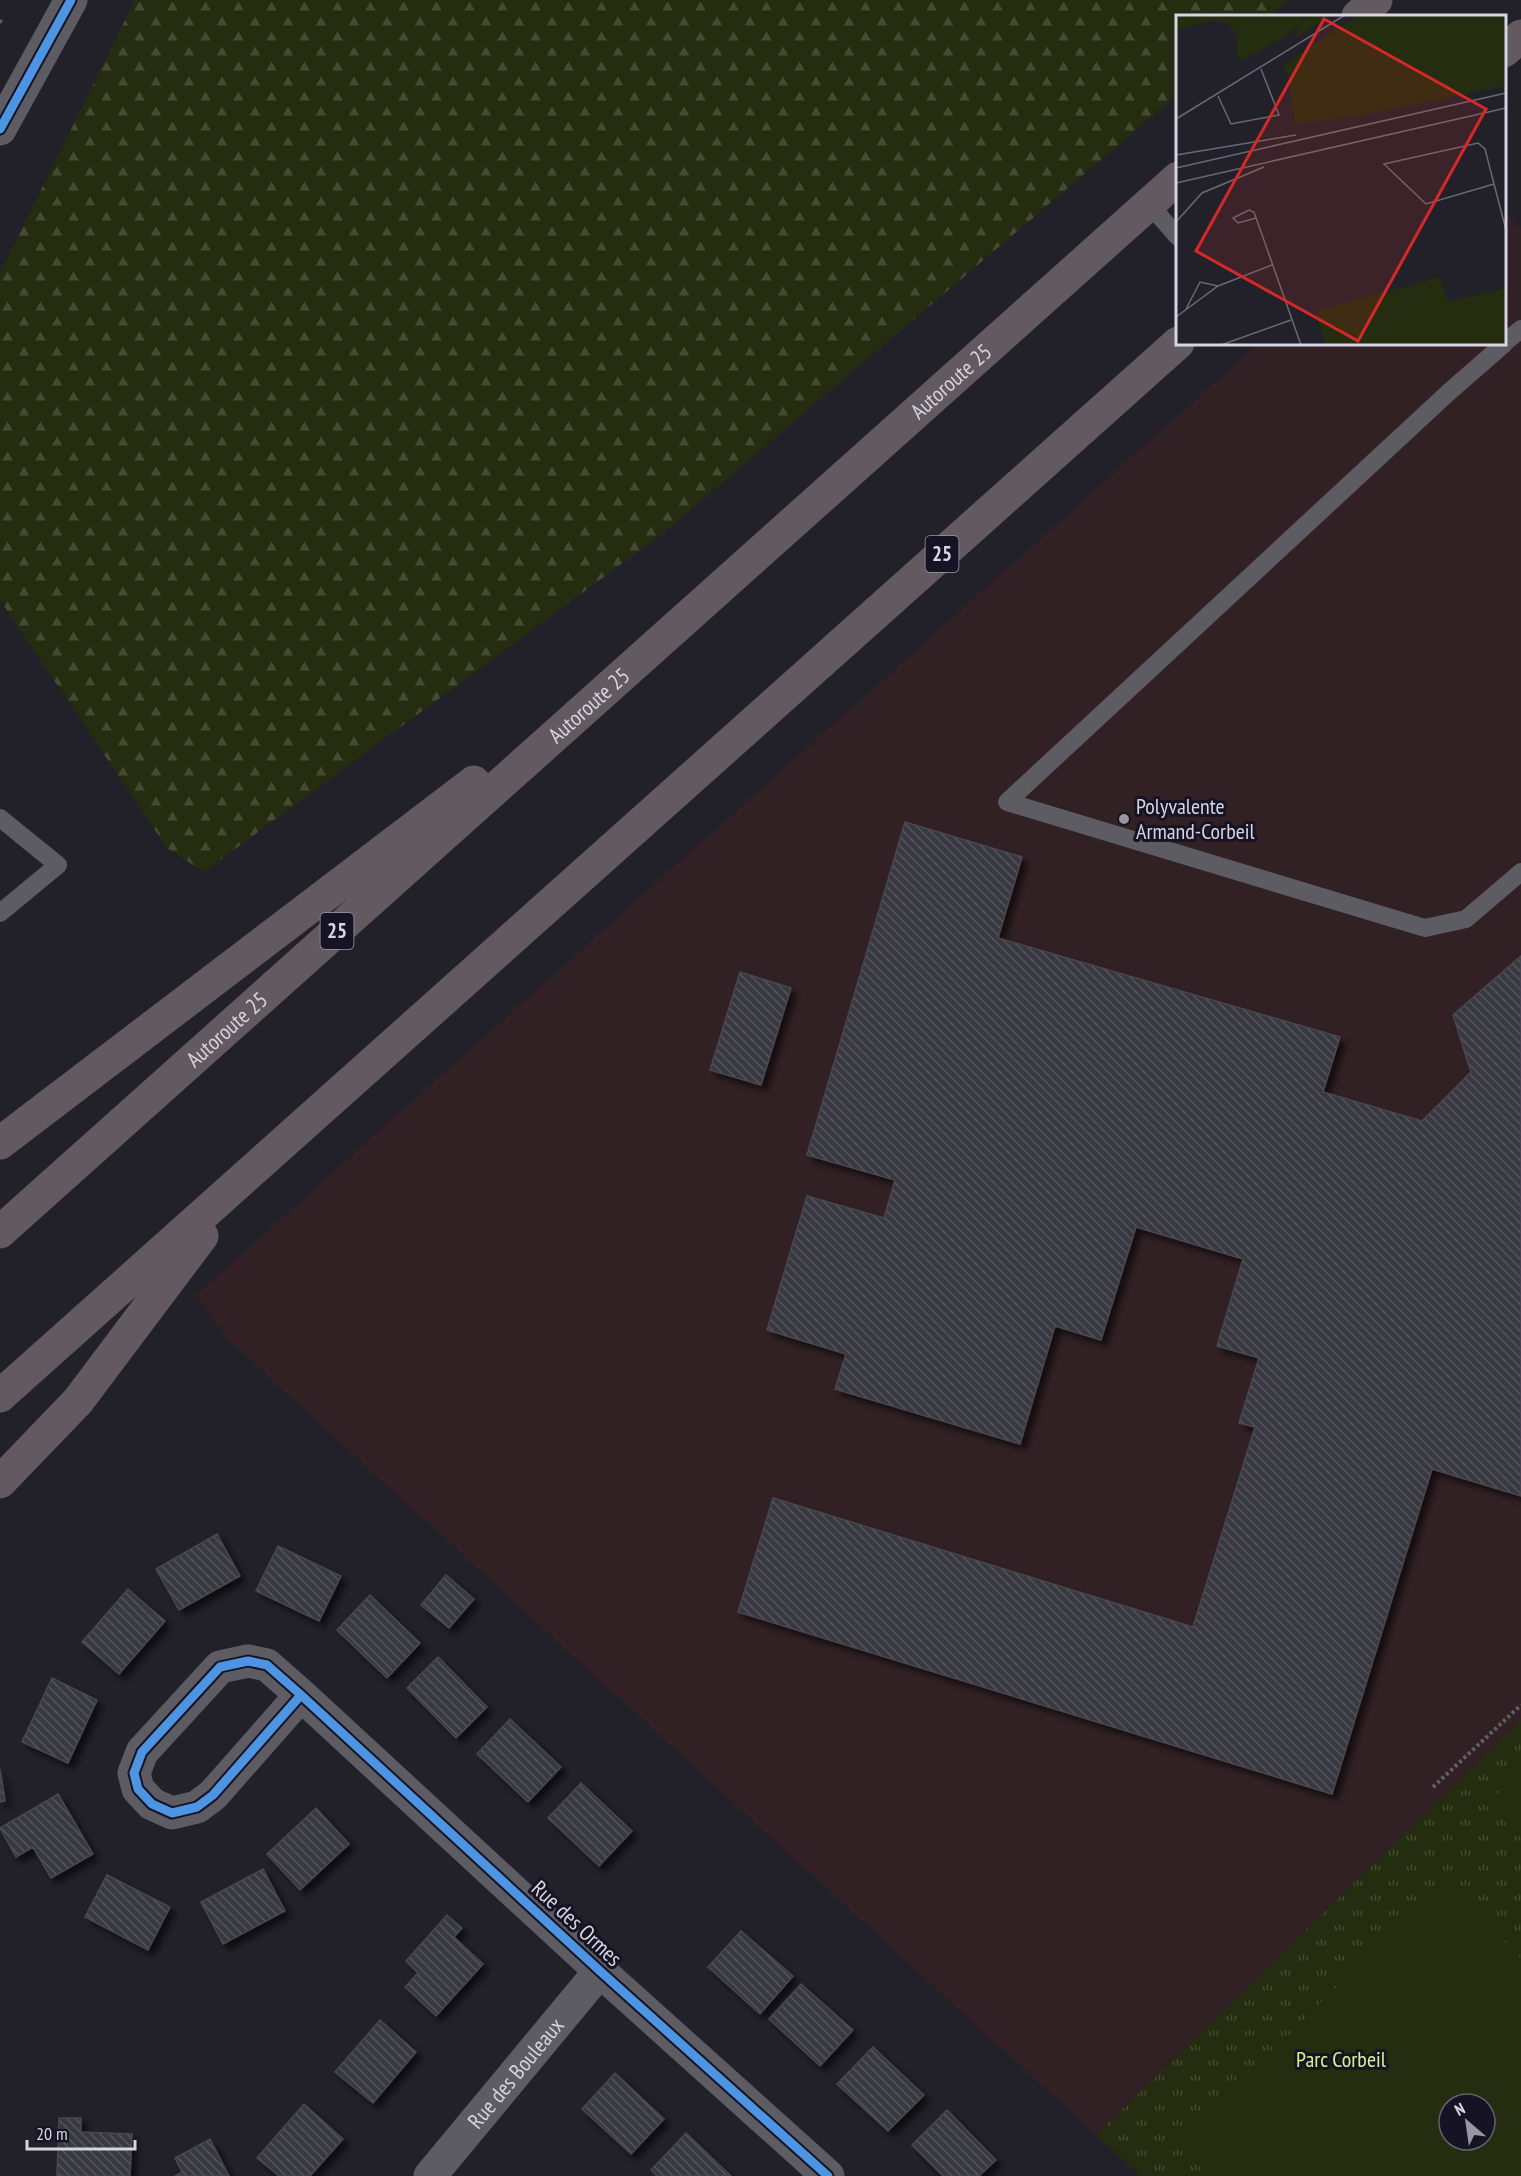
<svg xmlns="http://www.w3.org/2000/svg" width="1521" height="2176" font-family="'PT Sans Narrow',sans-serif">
<defs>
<pattern id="grass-tufts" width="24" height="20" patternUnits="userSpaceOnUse" patternTransform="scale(1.5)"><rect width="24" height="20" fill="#252d10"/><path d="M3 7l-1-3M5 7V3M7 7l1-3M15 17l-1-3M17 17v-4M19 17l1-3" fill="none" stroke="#444b32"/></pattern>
<pattern id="forest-firs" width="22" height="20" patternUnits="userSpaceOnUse" patternTransform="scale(1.5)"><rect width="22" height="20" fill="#252d10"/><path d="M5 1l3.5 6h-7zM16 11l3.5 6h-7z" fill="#444b32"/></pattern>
<pattern id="building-back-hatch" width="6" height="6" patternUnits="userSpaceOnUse" patternTransform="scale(1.5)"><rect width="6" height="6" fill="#383740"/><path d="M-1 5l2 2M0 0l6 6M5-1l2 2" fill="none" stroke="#54535b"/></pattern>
<filter id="shadow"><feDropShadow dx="5.5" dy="5.5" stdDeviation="3" flood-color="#0009"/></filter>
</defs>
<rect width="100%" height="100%" fill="#22212a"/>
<!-- education -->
<path fill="#322124" d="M1505 208 1521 229V1720L1096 2135 225 1337 196 1295 1258 344H1504Z"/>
<!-- grass -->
<path fill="url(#grass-tufts)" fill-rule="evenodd" d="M1521 1720V2176H1141L1096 2135ZM1449 2104H1485V2140H1449Z"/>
<!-- forest -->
<path fill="url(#forest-firs)" d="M135 0H1289L1269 16H1178L1177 95 662 534 204 872 167 848 0 600V273Z"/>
<!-- pitch -->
<path fill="#252d10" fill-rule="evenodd" d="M1521 1770V1838L1488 1804Z
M1443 1880 1521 1958V2176H1226L1187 2137ZM1449 2104H1485V2140H1449Z"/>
<!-- building -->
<path fill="url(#building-back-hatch)" stroke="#48464f" stroke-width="1.5" filter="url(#shadow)" d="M905 822 1022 857 998 938 1340 1037 1323 1092 1422 1121 1471 1072 1453 1015 1521 956V1496L1432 1469 1332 1794 738 1612 773 1498 1193 1627 1255 1427 1239 1423 1259 1358 1217 1346 1243 1259 1136 1227 1101 1340 1055 1326 1020 1444 835 1389 846 1354 767 1330 807 1196 884 1218 895 1180 807 1155Z
M740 972 791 988 761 1085 710 1070Z
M217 1534 240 1576 179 1610 156 1569Z
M278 1546 341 1576 319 1621 256 1591Z
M446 1575 474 1599 449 1628 421 1605Z
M128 1589 165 1621 119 1674 82 1642Z
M370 1595 420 1643 387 1678 337 1630Z
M438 1657 487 1707 456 1738 407 1688Z
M52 1678 97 1700 68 1763 22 1742Z
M510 1719 561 1767 528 1802 477 1754Z
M0 1769 5 1801 0 1802Z
M581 1783 632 1831 599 1866 548 1818Z
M58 1794 93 1854 51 1878 33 1847 16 1857 0 1828Z
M316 1808 349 1844 300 1890 267 1854Z
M263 1869 285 1911 223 1944 201 1902Z
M107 1875 170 1907 148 1950 85 1917Z
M447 1915 462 1928 454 1937 483 1964 436 2016 405 1987 418 1973 406 1961Z
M741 1931 793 1976 760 2014 708 1967Z
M801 1984 853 2030 820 2066 769 2019Z
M380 2020 416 2052 373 2103 335 2072Z
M873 2047 924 2095 888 2131 837 2084Z
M615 2073 664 2119 631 2154 582 2109Z
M304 2104 343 2139 310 2176H279L257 2158Z
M947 2110 996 2160 979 2176H943L912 2145Z
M59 2118H81V2132L132 2134 130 2176H57Z
M686 2133 731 2176H657L651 2170Z
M210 2139 229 2176H175L182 2172 175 2158Z"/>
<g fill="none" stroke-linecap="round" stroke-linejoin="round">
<!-- path -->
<path stroke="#616067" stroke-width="4" stroke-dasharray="3 3" stroke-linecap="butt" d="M0 21 2 22
M1433 1787 1521 1705"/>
<!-- service -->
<path stroke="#5d5c63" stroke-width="18" d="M1149 204 1178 237
M1504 343 1521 329
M1504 344 1449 392 1007 802 1425 928 1466 919 1521 872
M0 818 58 865 0 913"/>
<!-- minor -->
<g stroke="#5d5c63" stroke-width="33">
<path d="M301 1695 213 1795 197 1807 172 1813 152 1804 138 1789 134 1773 142 1752 220 1667 248 1661 267 1665 301 1695 600 1971 828 2176"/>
<path id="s1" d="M430 2176 600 1971"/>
</g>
<!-- tertiary -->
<path stroke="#5d5c63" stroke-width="33" d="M0 129 71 0"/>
<!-- motorway -->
<g stroke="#635960" stroke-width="33">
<path d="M1358 16 1376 0"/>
<path d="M1504 51 1521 36"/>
<path d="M0 1143 474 782"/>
<path id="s2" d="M0 1232 1178 178"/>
<path d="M0 1396 1178 343"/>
<path d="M0 1482 78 1401 202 1236"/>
</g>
<defs>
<path id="cycleway" d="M0 129 71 0
M301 1695 213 1795 197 1807 172 1813 152 1804 138 1789 134 1773 142 1752 220 1667 248 1661 267 1665 301 1695 600 1971 828 2176"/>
</defs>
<!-- cycleway casing -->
<use href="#cycleway" stroke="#161324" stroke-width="13"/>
<!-- cycleway -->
<use href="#cycleway" stroke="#4d94e3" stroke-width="9"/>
</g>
<!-- markers -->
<circle fill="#9796a1" stroke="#161324" stroke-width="2" cx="1124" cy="819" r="6"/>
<g text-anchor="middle" stroke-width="6" stroke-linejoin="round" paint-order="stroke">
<!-- shield labels -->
<g fill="#161324" stroke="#9c9ba8" stroke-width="1.5">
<rect x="925.5" y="536" width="33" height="36" rx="4.5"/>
<rect x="320.5" y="913" width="33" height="36" rx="4.5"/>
</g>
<g font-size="21" font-weight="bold" fill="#d6d5e1">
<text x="942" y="561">25</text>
<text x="337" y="938">25</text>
</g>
<!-- street labels -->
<g font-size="22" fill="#d6d5e1" stroke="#161324">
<text dy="8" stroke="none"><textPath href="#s2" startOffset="1276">Autoroute 25</textPath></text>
<text dy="8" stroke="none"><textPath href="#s2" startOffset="790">Autoroute 25</textPath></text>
<text dy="8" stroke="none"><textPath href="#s2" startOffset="304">Autoroute 25</textPath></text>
<text transform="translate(577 1923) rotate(43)" y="8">Rue des Ormes</text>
<text dy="8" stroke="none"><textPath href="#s1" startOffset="134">Rue des Bouleaux</textPath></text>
</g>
<!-- poi labels -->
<g font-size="22" fill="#d6d5e1" stroke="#161324" text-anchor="start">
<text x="1136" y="814">Polyvalente<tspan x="1136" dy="25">Armand-Corbeil</tspan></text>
</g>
<!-- park labels -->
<g font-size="22" fill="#d7f28f" stroke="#161324">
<text x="1341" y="2067">Parc Corbeil</text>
</g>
</g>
<!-- overview -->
<g transform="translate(1176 15)">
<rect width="330" height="330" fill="#22212a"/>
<path d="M136 0H155L120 23 124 8ZM264 262 272 287 330 273V330H150L139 296Z" fill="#252d10"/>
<path d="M0 0H132L112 20 67 45 61 41 60 19 52 9 40 5 0 15ZM182 0H330V71L187 100 119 109 112 58 106 51Z" fill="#252d10"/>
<path d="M237 273 253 330H213L200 284ZM305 284 330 291V330H291L280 292ZM191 290 203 330H156L149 302ZM268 292 276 320 261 325 253 296Z" fill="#252d10"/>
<path fill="none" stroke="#6a6973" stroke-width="1.5" d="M42 81 55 109 103 100 85 54M0 104 169 0M0 140 120 120M0 153 330 78M0 168 330 93M318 169 250 189 208 149 302 128 309 134 318 169 330 215M80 203 62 208 57 203 73 195 78 197 125 330M0 207 26 178 88 152M10 294 24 267 42 271M0 302 42 271 96 250M45 330 115 305"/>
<path fill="#d62828" fill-opacity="0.15" stroke="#d62828" stroke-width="3" d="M148 4 310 94 182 326 20 236Z"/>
<rect width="330" height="330" fill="none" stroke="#d6d5e1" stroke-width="3"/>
</g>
<!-- north arrow -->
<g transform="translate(1467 2122) rotate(331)"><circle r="28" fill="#161324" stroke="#636170" stroke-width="1.5"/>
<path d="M0-4.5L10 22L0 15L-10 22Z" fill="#9796a1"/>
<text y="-9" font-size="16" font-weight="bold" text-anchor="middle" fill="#d6d5e1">N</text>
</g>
<!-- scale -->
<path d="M27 2140v9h108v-9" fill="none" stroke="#d6d5e1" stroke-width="3"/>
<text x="36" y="2140" font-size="18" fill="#d6d5e1" stroke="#161324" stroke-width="4.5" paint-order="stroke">20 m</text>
</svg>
